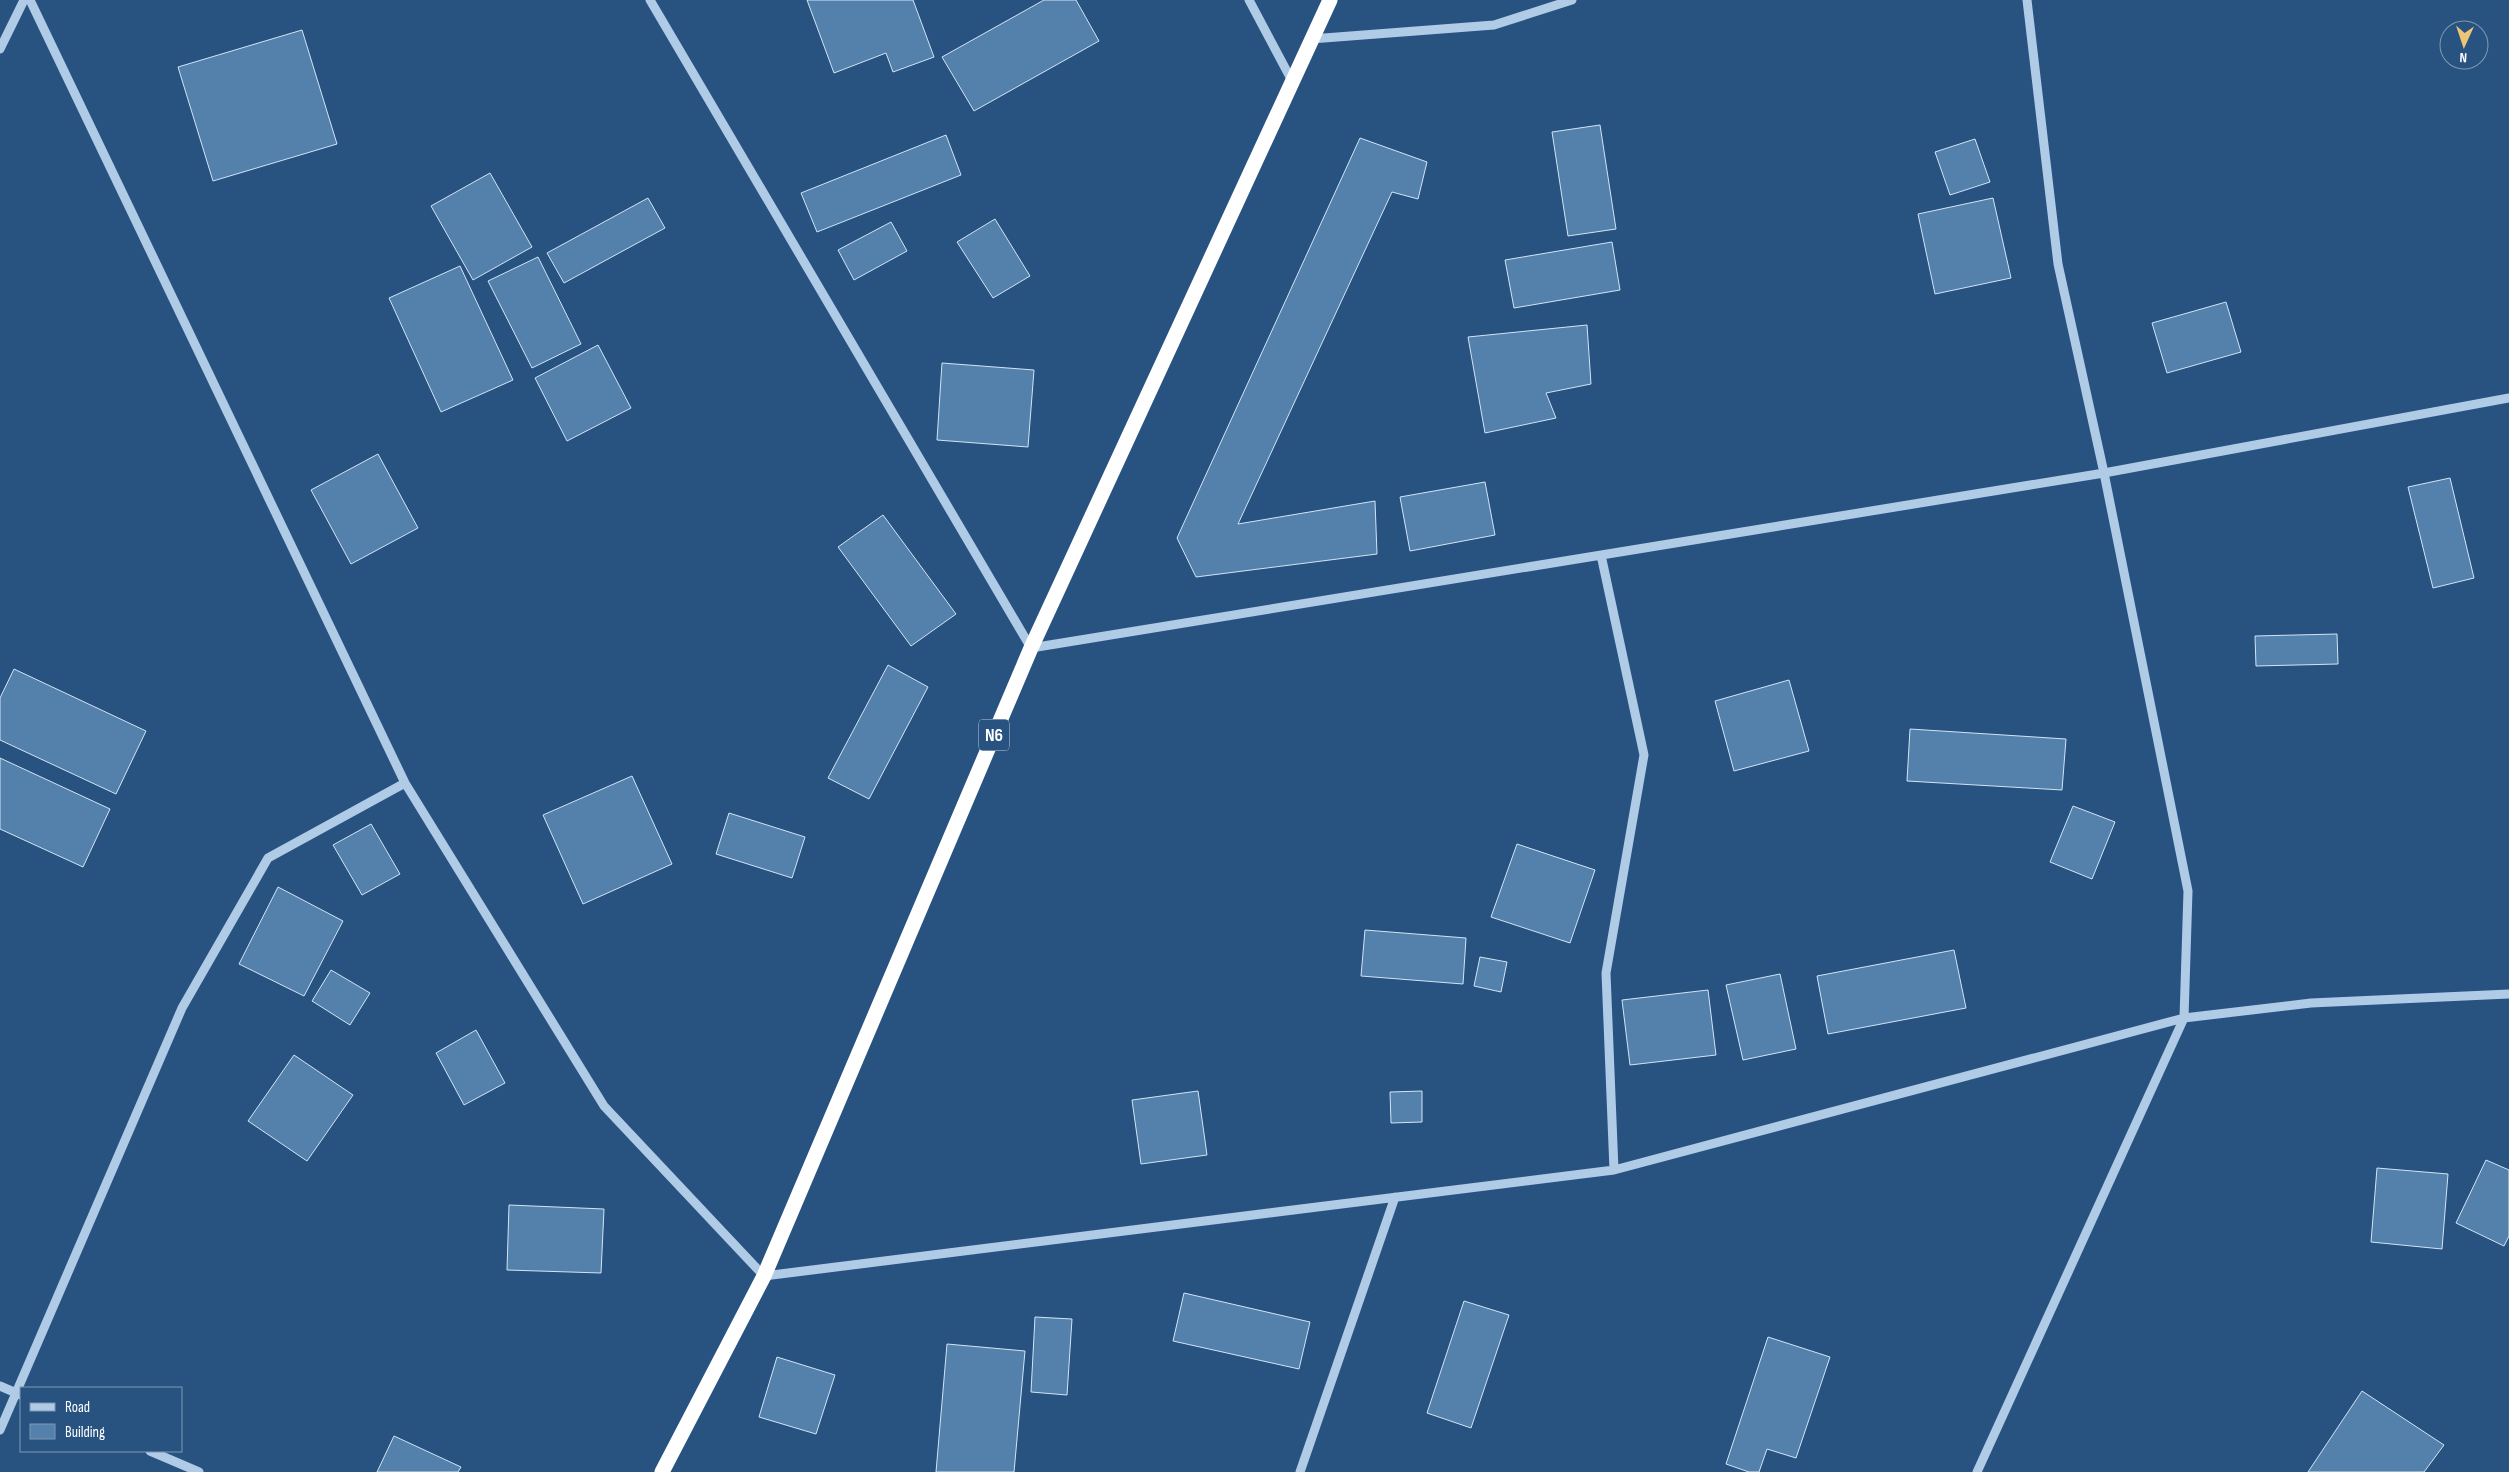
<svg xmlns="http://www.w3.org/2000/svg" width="2509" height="1472" font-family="'Sofia Sans Condensed',sans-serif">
<rect width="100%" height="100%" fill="#285381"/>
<!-- building -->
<path fill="#5480ac" stroke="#d3e4f5" d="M807 0H913L934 57 893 72 886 53 834 73Z
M1044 0H1076L1099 41 974 111 942 57Z
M302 30 337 144 213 181 178 67Z
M1600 125 1616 229 1568 236 1552 132Z
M946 135 961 175 817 232 801 193Z
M1360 138 1427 162 1418 199 1392 192 1238 524 1375 501 1377 554 1196 577 1177 538Z
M1975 139 1990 182 1950 195 1935 152Z
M490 173 532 247 473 280 431 206Z
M648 198 665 228 564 283 547 253Z
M1993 198 2011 278 1935 294 1918 214Z
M995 219 1030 276 993 298 957 242Z
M891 222 907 251 854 280 838 250Z
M1612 242 1620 290 1514 308 1505 260Z
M538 257 581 344 532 368 488 281Z
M460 266 513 380 441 412 389 298Z
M2226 302 2241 352 2167 373 2152 323Z
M1587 325 1591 384 1546 393 1556 418 1485 433 1468 337Z
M598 345 631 408 567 441 535 378Z
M942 363 1034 370 1028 447 937 440Z
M378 454 418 528 351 564 311 490Z
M2450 478 2474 578 2433 588 2408 487Z
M1485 482 1495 535 1410 551 1400 497Z
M883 515 956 614 911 646 838 547Z
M2337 634 2338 664 2256 666 2255 636Z
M888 665 928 687 869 799 828 778Z
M14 669 146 731 116 794 0 740V698Z
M1789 680 1809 751 1734 771 1715 701Z
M1910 729 2066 739 2062 790 1907 781Z
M0 758 110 809 83 867 0 829Z
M632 776 672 864 583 904 543 815Z
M2073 806 2115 822 2092 879 2050 862Z
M729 813 805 837 792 878 716 854Z
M371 824 400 874 362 895 333 845Z
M1517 844 1595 870 1570 943 1491 917Z
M278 887 343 921 304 996 239 964Z
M1365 930 1466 938 1463 984 1361 976Z
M1954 950 1966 1008 1828 1034 1817 976Z
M1480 957 1507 962 1501 992 1474 986Z
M331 970 370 993 350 1025 312 1001Z
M1780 974 1796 1049 1743 1060 1726 985Z
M1708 990 1716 1055 1630 1065 1622 1000Z
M476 1030 505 1083 464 1105 436 1053Z
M294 1055 353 1095 307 1161 248 1121Z
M1198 1091 1207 1155 1141 1164 1132 1100Z
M1422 1091V1122L1391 1123 1390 1092Z
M2486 1160 2509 1170V1236L2504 1246 2456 1223Z
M2377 1168 2448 1174 2442 1249 2371 1242Z
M509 1205 604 1209 601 1273 507 1270Z
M1184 1293 1310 1322 1299 1369 1173 1341Z
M1464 1301 1509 1315 1471 1428 1427 1413Z
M1035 1317 1072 1319 1067 1395 1031 1392Z
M1768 1337 1830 1357 1796 1458 1767 1449 1759 1472H1749L1726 1464Z
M947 1344 1025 1351 1014 1472H936Z
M777 1357 835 1375 816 1434 759 1417Z
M2362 1391 2444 1445 2424 1472H2308Z
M394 1436 461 1467 458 1472H377Z"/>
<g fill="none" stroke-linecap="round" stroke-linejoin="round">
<!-- minor -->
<path stroke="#b0cbe6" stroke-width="9" d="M30 0 405 783 604 1106 764 1276 1614 1170 2184 1018 2311 1003 2509 994
M650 0 1031 648 2104 473 2509 398
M1249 0 1291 79
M1311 39 1494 25 1572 0
M0 49 24 0
M1601 555 1644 755 1606 973 1614 1170
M0 1386 21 1395
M0 1430 182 1008 268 858 405 783
M150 1451 199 1472
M1300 1472 1395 1197
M1977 1472 2184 1018 2188 891 2104 473 2058 264 2027 0"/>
<!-- highway -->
<path stroke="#fff" stroke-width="15" d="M662 1472 764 1276 1031 648 1330 0"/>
</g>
<g text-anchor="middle" stroke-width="4" stroke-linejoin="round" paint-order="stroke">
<!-- shield labels -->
<rect fill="#285381" stroke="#becbd9" stroke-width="1" x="979" y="719.5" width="30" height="31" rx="4"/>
<g font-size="18" font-weight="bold" fill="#fff">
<text x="994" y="741">N6</text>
</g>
</g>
<!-- legend -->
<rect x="20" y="1387" width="162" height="65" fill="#285381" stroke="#7e98b3"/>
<rect x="30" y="1403" width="25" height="8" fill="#b0cbe6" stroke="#7e98b3"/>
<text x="65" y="1412" font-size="15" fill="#ffffff">Road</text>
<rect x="30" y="1424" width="25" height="15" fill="#5480ac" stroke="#7e98b3"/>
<text x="65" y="1437" font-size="15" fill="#ffffff">Building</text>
<!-- north arrow -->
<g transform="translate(2464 45) rotate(183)"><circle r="24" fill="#285381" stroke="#7e98b3"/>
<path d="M0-4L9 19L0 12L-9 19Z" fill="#eec576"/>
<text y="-8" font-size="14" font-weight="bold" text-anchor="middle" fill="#ffffff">N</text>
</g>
</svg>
